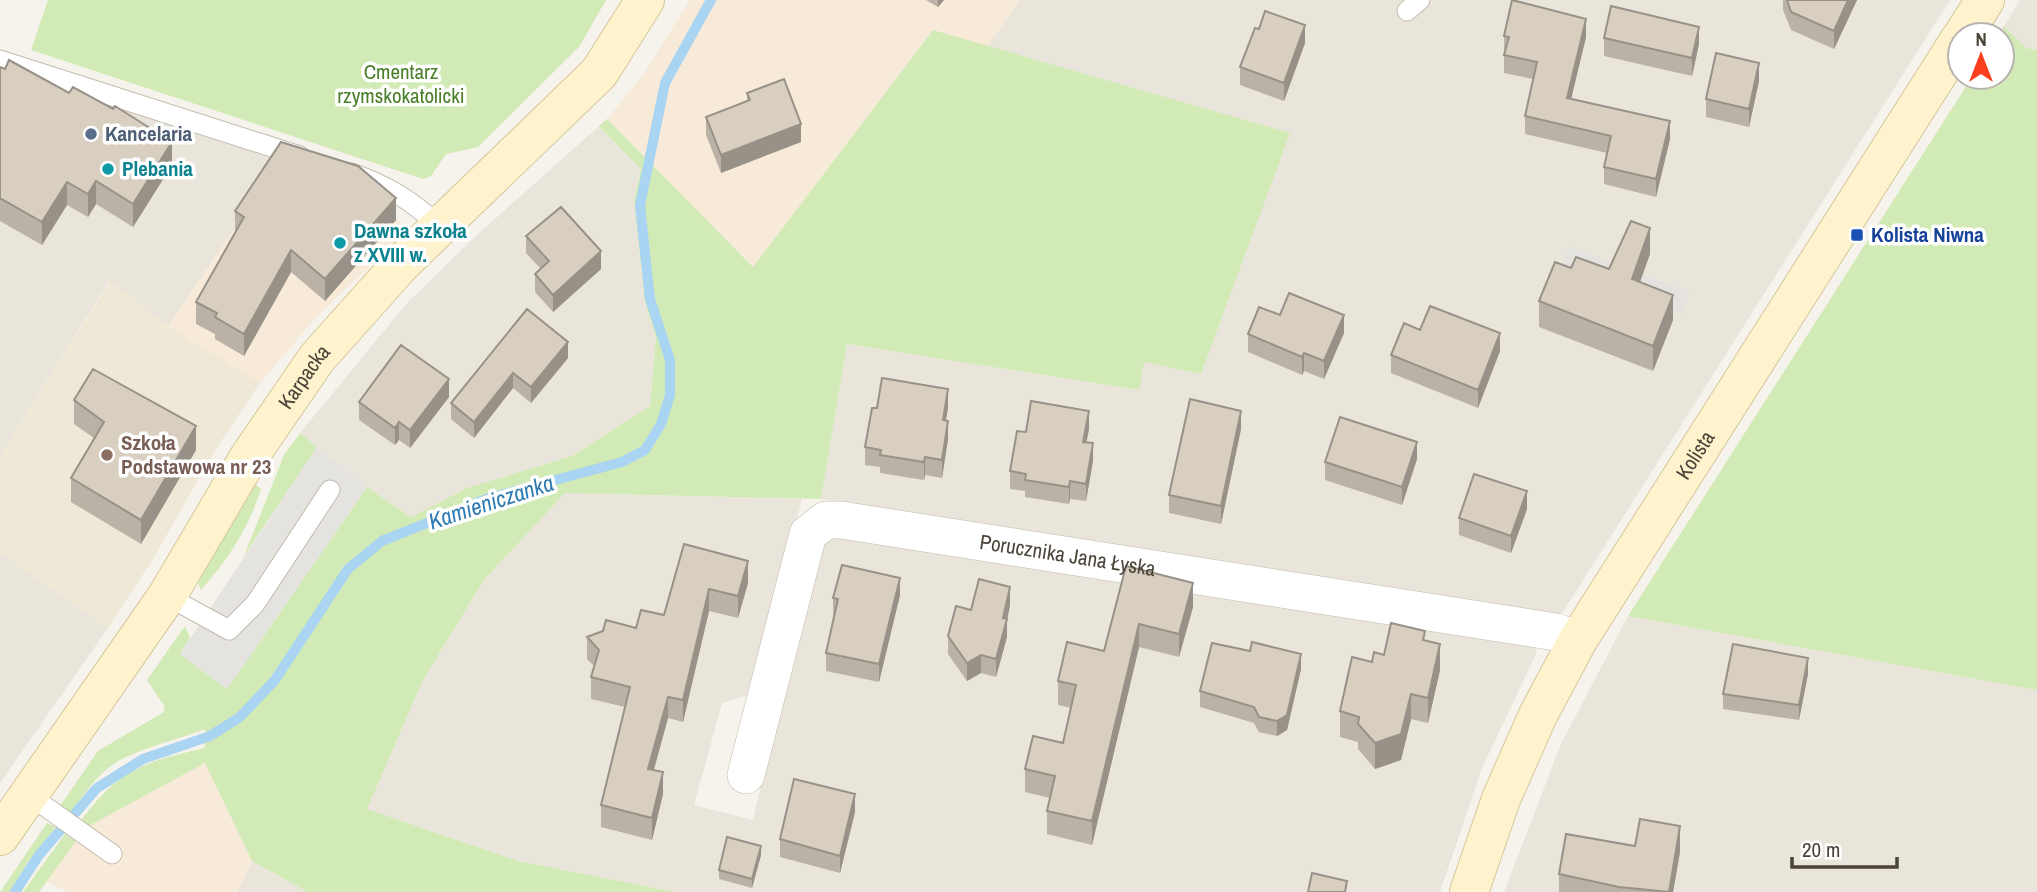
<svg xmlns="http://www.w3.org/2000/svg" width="2037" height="892" font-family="'Archivo Narrow',sans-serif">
<rect width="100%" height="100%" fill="#f6f3ec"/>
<!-- residential -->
<path fill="#eae5da" d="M1020 0H1950L1563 612 1552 618 1138 558 821 499 847 344 1138 390 1144 361 1201 374 1289 133 987 46Z
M2020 0H2037V50L2026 48 2004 26Z
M0 69 281 161 168 326 109 281 0 457Z
M599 126 641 169 634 201 645 302 656 337 650 406 572 456 467 488 411 517 367 487 300 433 407 303 478 234Z
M565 493 802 499 752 694 722 703 694 805 753 820 817 547 826 536 1535 646 1537 652 1482 768 1440 892H675L518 861 367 809 423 680 484 580Z
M0 552 108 628 0 783Z
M1628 616 2037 690V892H1504L1561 744Z
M252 861 308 892H237Z"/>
<!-- commercial -->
<path fill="#f7ead8" d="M690 0H1020L987 46 932 31 753 267 607 119 643 75Z
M281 161 356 184 403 224 401 236 315 319 260 383 168 326Z
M205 763 252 861 237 892H69L45 881 87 827Z"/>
<!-- education -->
<path fill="#efe8d6" d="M110 281 168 326 260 383 214 452 153 559 108 628 0 552V457Z"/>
<!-- green -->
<path fill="#d2eab5" d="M48 0H606L579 47 478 147 446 154 431 176 423 179 31 50Z
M2004 26 2026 48 2037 50V690L1628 616 1972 77H2002V35H1998Z
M933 30 1290 133 1201 374 1144 362 1139 390 847 344 821 499 565 493 484 580 423 680 367 809 518 861 675 892H308L252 861 205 763 87 827 80 822C119 769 143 762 205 748V729C175 741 133 749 108 768 93 780 81 799 70 814L60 806 98 751 164 712V706L147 680 185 626 190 638 180 654 227 689 367 487 411 517 467 488 572 456 650 406 656 337 645 302 634 201 641 169 599 126 607 119 753 267Z
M300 433 317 447 244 556 284 455Z
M254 483 261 489C248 529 229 558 201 590L198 583Z
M47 823 56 827 28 862 10 892H0Z
M65 834 76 841 39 892H23Z"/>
<!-- parking -->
<path fill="#e5e3e0" d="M1569 246 1690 292 1681 314 1561 267Z
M317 447 367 487 227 689 180 654Z"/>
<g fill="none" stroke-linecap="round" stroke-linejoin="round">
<!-- stream -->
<path stroke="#a9d4f2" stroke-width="10" d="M15 892 39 855 97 788 143 759 210 736 240 717 275 680 348 569 382 541 489 498 622 462 645 450 661 424 670 395V360L650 299 640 205 665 83 711 0"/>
<defs>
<path id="lane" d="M1407 11 1420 0
M0 60 300 156
M351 173C387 185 412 201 439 226
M167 596 229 630 255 604 330 490
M29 795 112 854"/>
<g id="street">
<path id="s1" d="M746 775 808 534 826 520H841L1556 632 1578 640"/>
</g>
<g id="secondary">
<path d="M1963 35 1985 0"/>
<path id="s2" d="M0 836 167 596 249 457 317 358 401 264 599 73 645 0"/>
<path id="s3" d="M1469 892 1501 799 1538 715 1578 640 1960 39"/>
</g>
</defs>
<!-- lane casing -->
<use href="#lane" stroke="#c2bbae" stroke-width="21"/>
<!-- street casing -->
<use href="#street" stroke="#c2bbae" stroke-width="38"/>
<!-- secondary casing -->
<use href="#secondary" stroke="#d6c79b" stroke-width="40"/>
<!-- lane -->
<use href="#lane" stroke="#fff" stroke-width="19"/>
<!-- street -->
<use href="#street" stroke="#fff" stroke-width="37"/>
<!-- secondary -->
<use href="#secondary" stroke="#fff3cd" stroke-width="38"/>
</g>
<!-- wall -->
<path fill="#bab2a6" d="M926 0H944L938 7Z
M1783 0H1857L1834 49 1791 30 1783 10Z
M1504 36 1586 37 1571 99 1670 139 1656 197 1604 184V167L1607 153 1525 134V116L1533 79 1504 73Z
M1604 38 1699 44 1692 76 1604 56Z
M1305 43 1284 101 1240 85V67Z
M0 67 172 165 133 227 96 204 88 217 67 205 42 245 0 221Z
M1759 81 1749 127 1706 117V99Z
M747 93 801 142 721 173 706 135V117L747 101Z
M235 211 396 220 325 301 291 272 244 356 215 339V334L196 324V302L235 233Z
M526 236 601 269 553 312 535 292V274L541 269 526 253Z
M1650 254 1640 282 1673 320 1653 371 1539 327V301L1571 268 1609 269Z
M1280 315 1344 333 1324 379 1304 371 1302 375 1248 352V334Z
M1420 330 1500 351 1478 408 1391 373V355Z
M568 342V358L531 403 513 388 474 438 451 419V403Z
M449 397 410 448 399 440 395 445 359 420V402Z
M74 400 196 450 141 544 71 502V478L94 438 74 424Z
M948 407 946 421 948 439 942 478 925 475 924 480 880 473V467L865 465V447L877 408Z
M1089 429 1086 443 1093 461 1086 501 1070 499 1069 504 1025 497V491L1010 489V471L1026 432Z
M1241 429 1221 524 1169 513V495Z
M1417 459 1402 505 1325 480V462Z
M1527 509 1511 553 1459 535V518Z
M684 544 748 583 738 618 709 611 683 722 668 718 654 770 663 794 652 840 601 827V805L625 707 591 699V677L594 666 587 659V637L636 628 664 615Z
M1126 566 1193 607 1179 657 1139 647 1092 845 1047 834V811L1050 798 1025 792V769L1063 743 1071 708 1058 705V681L1104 651Z
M900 595 879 682 826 671V653L834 616 833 615V598Z
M1010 605 1007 620V637L996 677 981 673 967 681 948 654V636L971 610Z
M1425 641 1440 670 1428 723 1411 719 1401 760 1375 769 1358 749V742L1340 737V711L1372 662 1384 655Z
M1301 669 1287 730 1277 736 1259 732 1254 723 1200 707V691Z
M1808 674 1799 720 1723 709V694Z
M855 812 840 873 780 857V839Z
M1635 846 1680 852 1673 892H1559V874Z
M761 855 752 888 719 879V870Z"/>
<!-- shaded-wall -->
<path fill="#979187" d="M938 0H944L938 7Z
M1848 0H1857L1834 49V31Z
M1586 19V37L1567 116V98Z
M1305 25V43L1284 101V83Z
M1699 27V44L1692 76V58Z
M1759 63V81L1749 127V109Z
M1670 121V139L1656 197V179Z
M801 124V142L721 173V155Z
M172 142V165L133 227V204Z
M96 181V204L88 217V194Z
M67 182V205L42 245V222Z
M396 198V220L325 301V279Z
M1650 228V254L1632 304V279Z
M291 250V272L244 356V334Z
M601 251V269L553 312V295Z
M1673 295V320L1653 371V346Z
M1344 315V333L1324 379V361Z
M1500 333V351L1478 408V390Z
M568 342V358L531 403V387Z
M1304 353V371L1302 375V357Z
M513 373V388L474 438V422Z
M449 379V397L410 448V430Z
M948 389V407L943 438V420Z
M1089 411V429L1083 460V442Z
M1241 411V429L1221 524V506Z
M948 421V439L942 478V460Z
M399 422V440L395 445V428Z
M196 426V450L141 544V520Z
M1417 442V459L1402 505V487Z
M1093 443V461L1086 501V484Z
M925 457V475L924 480V462Z
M1070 481V499L1069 504V487Z
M1527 491V509L1511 553V536Z
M748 561V583L738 618V596Z
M900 578V595L879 682V664Z
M1193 583V607L1179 657V634Z
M1010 587V605L1007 620V637L996 677V659L1003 618Z
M709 589V611L683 722V700Z
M1139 624V647L1092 845V821Z
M1440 644V670L1428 723V698Z
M1301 654V669L1287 730 1277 736V721Z
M981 655V673L967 681V663Z
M1808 658V674L1799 720V705Z
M1411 694V719L1401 760 1375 769V743Z
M668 697V718L648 790V769Z
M663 772V794L652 840V818Z
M855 794V812L840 873V856Z
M1680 826V852L1673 892H1669Z
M761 846V855L752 888V879Z"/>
<!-- building -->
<path fill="#d8cfc1" stroke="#979187" stroke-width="2" d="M1512 0 1586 19 1567 98 1670 121 1656 179 1604 167 1611 136 1525 116 1537 62 1504 55 1509 37 1504 36Z
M1787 0H1848L1834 31 1791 12Z
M1611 6 1699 27 1692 58 1604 38Z
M1265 11 1305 25 1284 83 1240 67 1255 28 1259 29Z
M1716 53 1759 63 1749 109 1706 99Z
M9 60 69 93 73 87 113 109 115 106 172 142 133 204 96 181 88 194 67 182 42 222 0 198V67L5 69Z
M784 79 801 124 721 155 706 117 750 100 747 93Z
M281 142 358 166 396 198 325 279 291 250 244 334 215 317 217 313 196 302 244 217 235 211Z
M561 207 601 251 553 295 535 274 549 261 526 236Z
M1631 221 1650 228 1632 279 1673 295 1653 346 1539 301 1555 262 1571 268 1576 257 1609 269Z
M1289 293 1344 315 1324 361 1304 353 1302 357 1248 334 1259 307 1280 315Z
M1430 306 1500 333 1478 390 1391 355 1404 323 1420 330Z
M527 309 568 342 531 387 513 373 474 422 451 403Z
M401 345 449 379 410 430 399 422 395 428 359 402Z
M93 369 196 426 141 520 71 478 104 422 74 400Z
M882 378 948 389 943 420 948 421 942 460 925 457 924 462 880 455 881 450 865 447 872 408H877Z
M1190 399 1241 411 1221 506 1169 495Z
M1031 401 1089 411 1083 442 1093 443 1086 484 1070 481 1069 487 1025 480 1026 474 1010 471 1017 431 1026 432Z
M1340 417 1417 442 1402 487 1325 462Z
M1474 474 1527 491 1511 536 1459 518Z
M684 544 748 561 738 596 709 589 683 700 668 697 648 769 663 772 652 818 601 805 630 687 591 677 599 650 587 637 603 631 606 620 636 628 641 610 664 615Z
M842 565 900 578 879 664 826 653 838 599 833 598Z
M1126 566 1193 583 1179 634 1139 624 1092 821 1047 811 1055 776 1025 769 1033 736 1063 743 1076 685 1058 681 1067 642 1104 651Z
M979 579 1010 587 1003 618 1007 619 996 659 981 655 967 663 948 636 956 606 971 610Z
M1391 623 1425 631 1423 640 1440 644 1428 698 1411 694 1401 734 1375 743 1358 724 1359 717 1340 711 1352 657 1372 662 1374 652 1384 655Z
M1252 642 1301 654 1287 715 1277 721 1259 717 1254 707 1200 691 1212 643 1250 651Z
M1733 644 1808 658 1799 705 1723 694Z
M794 779 855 794 840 856 780 839Z
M1640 819 1680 826 1669 892 1619 887 1559 874 1566 834 1635 846Z
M727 837 761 846 752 879 719 870Z
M1312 873 1347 881 1345 892H1308Z"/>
<!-- markers -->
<circle fill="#5c6f8a" stroke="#fff" stroke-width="2.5" cx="91" cy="134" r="7"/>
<g fill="#0f9aa8" stroke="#fff" stroke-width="2.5">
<circle cx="108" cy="169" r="7"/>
<circle cx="340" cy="243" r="7"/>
</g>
<rect fill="#1a4fb4" stroke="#fff" stroke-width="2.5" x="1850" y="228" width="14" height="14" rx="3.5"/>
<circle fill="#8d6e63" stroke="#fff" stroke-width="2.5" cx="107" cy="455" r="7"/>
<g text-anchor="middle" stroke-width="7" stroke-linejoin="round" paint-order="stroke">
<!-- park labels -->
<g font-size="21" fill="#4a7f2a" stroke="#fff">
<text x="401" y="79">Cmentarz<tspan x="401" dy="24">rzymskokatolicki</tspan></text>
</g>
<!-- service labels -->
<g font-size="21" font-weight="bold" fill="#4e5e75" stroke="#fff" text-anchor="start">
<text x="105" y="141">Kancelaria</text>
</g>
<!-- culture labels -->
<g font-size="21" font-weight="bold" fill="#0d838f" stroke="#fff" text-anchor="start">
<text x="122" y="176">Plebania</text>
<text x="354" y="238">Dawna szkoła<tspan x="354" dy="24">z XVIII w.</tspan></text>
</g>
<!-- transit labels -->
<g font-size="21" font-weight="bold" fill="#164399" stroke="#fff" text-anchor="start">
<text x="1871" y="242">Kolista Niwna</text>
</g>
<!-- street labels -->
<g font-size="21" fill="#4b4439" stroke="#fff">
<text dy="7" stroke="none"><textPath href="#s2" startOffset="551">Karpacka</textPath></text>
<text dy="7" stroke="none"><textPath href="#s3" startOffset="494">Kolista</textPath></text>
<text dy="7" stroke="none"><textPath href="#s1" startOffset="516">Porucznika Jana Łyska</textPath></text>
</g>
<!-- education labels -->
<g font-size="21" font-weight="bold" fill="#785e54" stroke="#fff" text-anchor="start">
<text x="121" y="450">Szkoła<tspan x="121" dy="24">Podstawowa nr 23</tspan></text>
</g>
<!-- water labels -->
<g font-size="23" font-style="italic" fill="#2e7ab2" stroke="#fff">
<text transform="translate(491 502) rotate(-18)" y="8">Kamieniczanka</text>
</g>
</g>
<!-- north arrow -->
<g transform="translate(1981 56)"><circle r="33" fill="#ffffff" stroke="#b7b4b0" stroke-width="2"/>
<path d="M0-5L12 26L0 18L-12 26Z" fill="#fc3f1d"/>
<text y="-10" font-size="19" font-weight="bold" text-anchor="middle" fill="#4b4439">N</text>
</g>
<!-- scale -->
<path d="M1792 857v10h105v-10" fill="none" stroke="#4b4439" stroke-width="3.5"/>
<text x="1802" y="857" font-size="21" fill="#4b4439" stroke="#ffffff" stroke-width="5" paint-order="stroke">20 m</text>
</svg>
